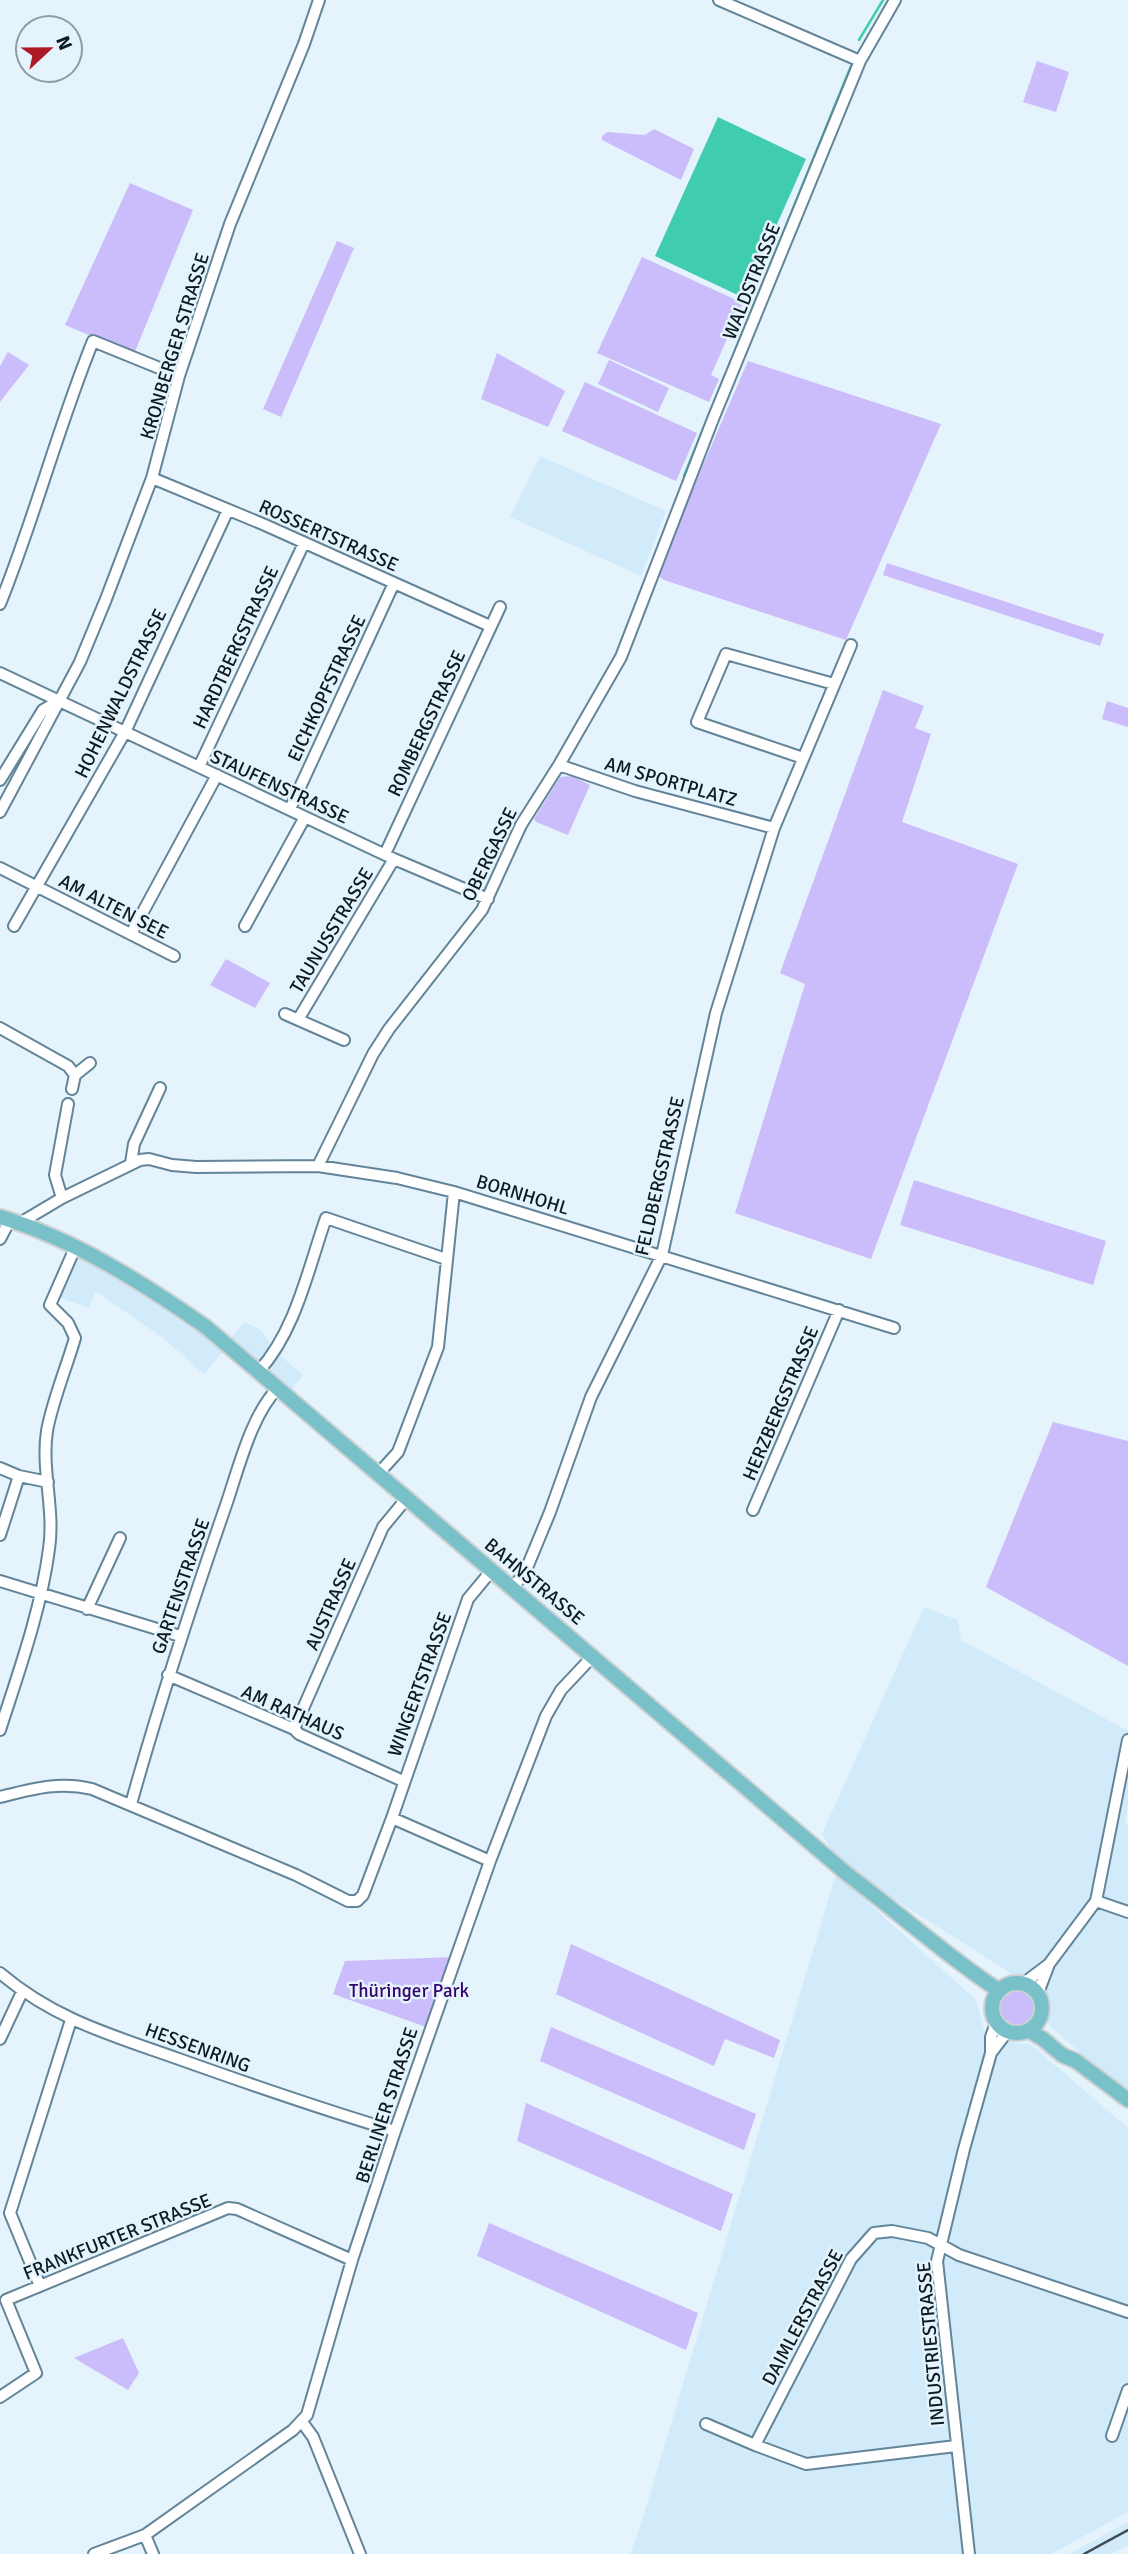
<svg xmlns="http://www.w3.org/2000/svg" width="1128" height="2554" font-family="Signika,sans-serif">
<rect width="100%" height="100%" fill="#e4f3fc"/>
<!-- built -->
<path fill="#d1ebfb" d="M540 456 666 511 641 576 510 517Z
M75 1248 227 1346 204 1375 166 1340 95 1291 89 1308 54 1296Z
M245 1322 259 1329 283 1358 303 1375 291 1390 230 1339Z
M924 1607 958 1620 961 1640 1128 1731V1804L1125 1823 1128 1824V2095L1047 2023 1045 1997 1018 1978 841 1865 822 1834Z
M836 1874 976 2000 984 2030 1015 2043 1030 2044 1128 2128V2512L1051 2554H630L641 2524Z
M1128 2522V2545L1111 2554H1069Z"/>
<!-- green -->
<path fill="#cbbcfb" d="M1037 61 1069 72 1056 112 1023 102Z
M654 129 694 149 681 180 602 140V136L607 132 645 135Z
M130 183 193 210 134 354 65 325Z
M337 241 354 248 281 417 263 409Z
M642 257 743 303 711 375 719 379 709 402 597 353Z
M8 352 29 365 0 402V366Z
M497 353 565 391 548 427 481 399Z
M609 360 669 388 658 412 598 384Z
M748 361 941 424 846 640 664 580 656 574Z
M585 382 697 433 676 481 562 431Z
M887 563 1104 634 1100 646 883 575Z
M883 690 924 706 915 728 931 734 902 822 1018 864 871 1259 735 1213 805 984 780 973Z
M1107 701 1128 708V727L1102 719Z
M572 776 590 785 568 835 536 822 534 819 560 777Z
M226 959 270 983 255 1008 210 985Z
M914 1180 1106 1241 1093 1285 900 1225Z
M1053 1422 1128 1441V1666L986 1587Z
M571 1944 780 2040 774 2058 725 2039 714 2066 556 1994Z
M454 1957 429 2028 333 1994 345 1961Z
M1000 2008a17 17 0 1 1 34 0a17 17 0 1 1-34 0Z
M551 2027 756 2114 744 2150 540 2061Z
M526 2103 733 2194 721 2231 517 2141Z
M489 2223 698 2313 686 2350 477 2256Z
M123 2338 139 2373 128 2390 74 2358Z"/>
<!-- water -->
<path fill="#40ccae" d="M718 117 806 159 744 298 655 256Z"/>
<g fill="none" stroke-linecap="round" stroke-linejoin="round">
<!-- stream -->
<path stroke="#40ccae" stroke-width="2.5" d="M859 40 883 0
M684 476 851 66"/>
<defs>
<path id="minor" d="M719 0 860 61
M152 478 265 525 490 626
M0 604C35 517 58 427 93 341L179 376
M0 673 394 859 488 899
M803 758 697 722 726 654 834 684
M559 765 635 791 774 828
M199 767 304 543
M0 780 43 710 60 700
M290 809 394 583
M0 812 80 662 106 599 152 478 179 376 230 224 304 44 319 0
M385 854 500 607
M0 868 174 956
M14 926 125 732 228 510
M245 926 305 817
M131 934 217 775
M285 1014 344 1040
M299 1018 394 859
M0 1028 68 1066 75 1075 72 1089
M75 1075 90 1063
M131 1163 134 1144 160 1088
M318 1166 373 1054 389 1029 482 910 521 825 559 765 621 657 713 419 860 61 895 0
M62 1198 55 1175 68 1104
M20 1223 62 1198 140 1160 149 1159 172 1165 196 1167 318 1166 397 1178 454 1192 894 1328
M0 1239 10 1220
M259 1371C296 1330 308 1269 326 1218L446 1259
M0 1468 19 1476 48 1482
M379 1473 398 1452 438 1347 454 1192
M753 1510 839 1310
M0 1535 19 1476
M0 1581 180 1636
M513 1588 526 1570 550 1512 591 1397 662 1255 716 1013 774 828 851 645
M87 1609 120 1538
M168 1675 294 1729 299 1734 403 1781
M294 1729 383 1527 407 1498
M0 1730C19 1671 41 1610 49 1549 55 1509 41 1470 47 1431 52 1402 67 1366 75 1338L68 1323 50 1305 75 1248
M0 1797C32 1789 59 1781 92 1789L296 1875 348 1901H357L363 1895 392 1818 468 1599 492 1570
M131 1804C159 1704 191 1606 225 1508 238 1471 251 1414 279 1387
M392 1818 490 1861
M1096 1901 1128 1912
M0 1973C54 2019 111 2035 176 2058 249 2084 321 2109 395 2131
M1024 1983 1049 1964
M1038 1993 1049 1964 1096 1901 1128 1740
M0 2039 22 1992
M991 2053 1007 2032
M40 2286 10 2213 71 2020
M0 2397 36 2373 6 2300 228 2208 237 2209 352 2260
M302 2422 313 2437 360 2554
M706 2424 755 2445
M1112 2436 1128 2390
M956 2446 806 2464 755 2445 851 2259 874 2233 892 2231 928 2238 959 2255 1128 2312
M145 2535 153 2554
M94 2554 145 2535 293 2430 307 2415 352 2260 395 2131 490 1861 546 1716 561 1690 593 1656
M969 2554 937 2261 964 2149 991 2053V2037L996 2023"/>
<path id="major" d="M0 1217C74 1239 143 1283 206 1327L847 1874C898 1912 945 1955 998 1990
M992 2008a25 25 0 1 1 50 0a25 25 0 1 1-50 0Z
M1028 2030 1043 2039 1062 2055 1076 2061 1128 2100"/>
</defs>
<!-- minor casing -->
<use href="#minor" stroke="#638599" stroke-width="14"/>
<!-- major casing -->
<use href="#major" stroke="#ced1d3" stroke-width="18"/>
<!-- minor -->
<use href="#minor" stroke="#fff" stroke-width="10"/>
<!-- major -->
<use href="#major" stroke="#79c1c8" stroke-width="14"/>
<!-- rail -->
<path stroke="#3e4c54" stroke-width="2.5" d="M1084 2554 1128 2530"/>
</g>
<g text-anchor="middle" stroke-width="5" stroke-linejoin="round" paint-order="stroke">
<!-- street labels -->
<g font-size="19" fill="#0c1a22" stroke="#e4f3fc">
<text transform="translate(751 281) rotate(-68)" y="7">WALDSTRASSE</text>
<text transform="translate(174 346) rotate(-73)" y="7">KRONBERGER STRASSE</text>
<text transform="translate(329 535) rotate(24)" y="7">ROSSERTSTRASSE</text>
<text transform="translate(235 647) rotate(-65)" y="7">HARDTBERGSTRASSE</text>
<text transform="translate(326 688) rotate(-65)" y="7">EICHKOPFSTRASSE</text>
<text transform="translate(120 693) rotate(-64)" y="7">HOHENWALDSTRASSE</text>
<text transform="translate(426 723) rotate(-65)" y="7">ROMBERGSTRASSE</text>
<text transform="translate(671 781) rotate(16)" y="7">AM SPORTPLATZ</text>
<text transform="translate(280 786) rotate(25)" y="7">STAUFENSTRASSE</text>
<text transform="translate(489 854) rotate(-64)" y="7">OBERGASSE</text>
<text transform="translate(114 906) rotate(27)" y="7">AM ALTEN SEE</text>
<text transform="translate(331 930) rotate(-59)" y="7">TAUNUSSTRASSE</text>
<text transform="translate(659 1176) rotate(-77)" y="7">FELDBERGSTRASSE</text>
<text transform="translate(523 1194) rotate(17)" y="7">BORNHOHL</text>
<text transform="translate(780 1403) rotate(-67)" y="7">HERZBERGSTRASSE</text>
<text transform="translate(535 1581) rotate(40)" y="7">BAHNSTRASSE</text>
<text transform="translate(180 1586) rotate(-71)" y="7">GARTENSTRASSE</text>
<text transform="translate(330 1604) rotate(-66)" y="7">AUSTRASSE</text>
<text transform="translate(419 1684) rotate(-70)" y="7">WINGERTSTRASSE</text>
<text transform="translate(293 1712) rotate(24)" y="7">AM RATHAUS</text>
<text transform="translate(198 2047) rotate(20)" y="7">HESSENRING</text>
<text transform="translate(386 2105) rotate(-72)" y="7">BERLINER STRASSE</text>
<text transform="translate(117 2236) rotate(-22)" y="7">FRANKFURTER STRASSE</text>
<text transform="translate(802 2317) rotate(-62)" y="7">DAIMLERSTRASSE</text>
<text transform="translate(930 2344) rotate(-95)" y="7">INDUSTRIESTRASSE</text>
</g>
<!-- park labels -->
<g font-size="19" fill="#35026e" stroke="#e4f3fc">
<text x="409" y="1997">Thüringer Park</text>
</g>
</g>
<!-- north arrow -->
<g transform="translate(49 49) rotate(68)"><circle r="33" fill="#e4f3fc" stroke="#8e9ca5" stroke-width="2"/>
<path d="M0-5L12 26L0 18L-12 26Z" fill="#ad1a24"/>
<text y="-10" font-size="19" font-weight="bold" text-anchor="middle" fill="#0c1a22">N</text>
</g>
</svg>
